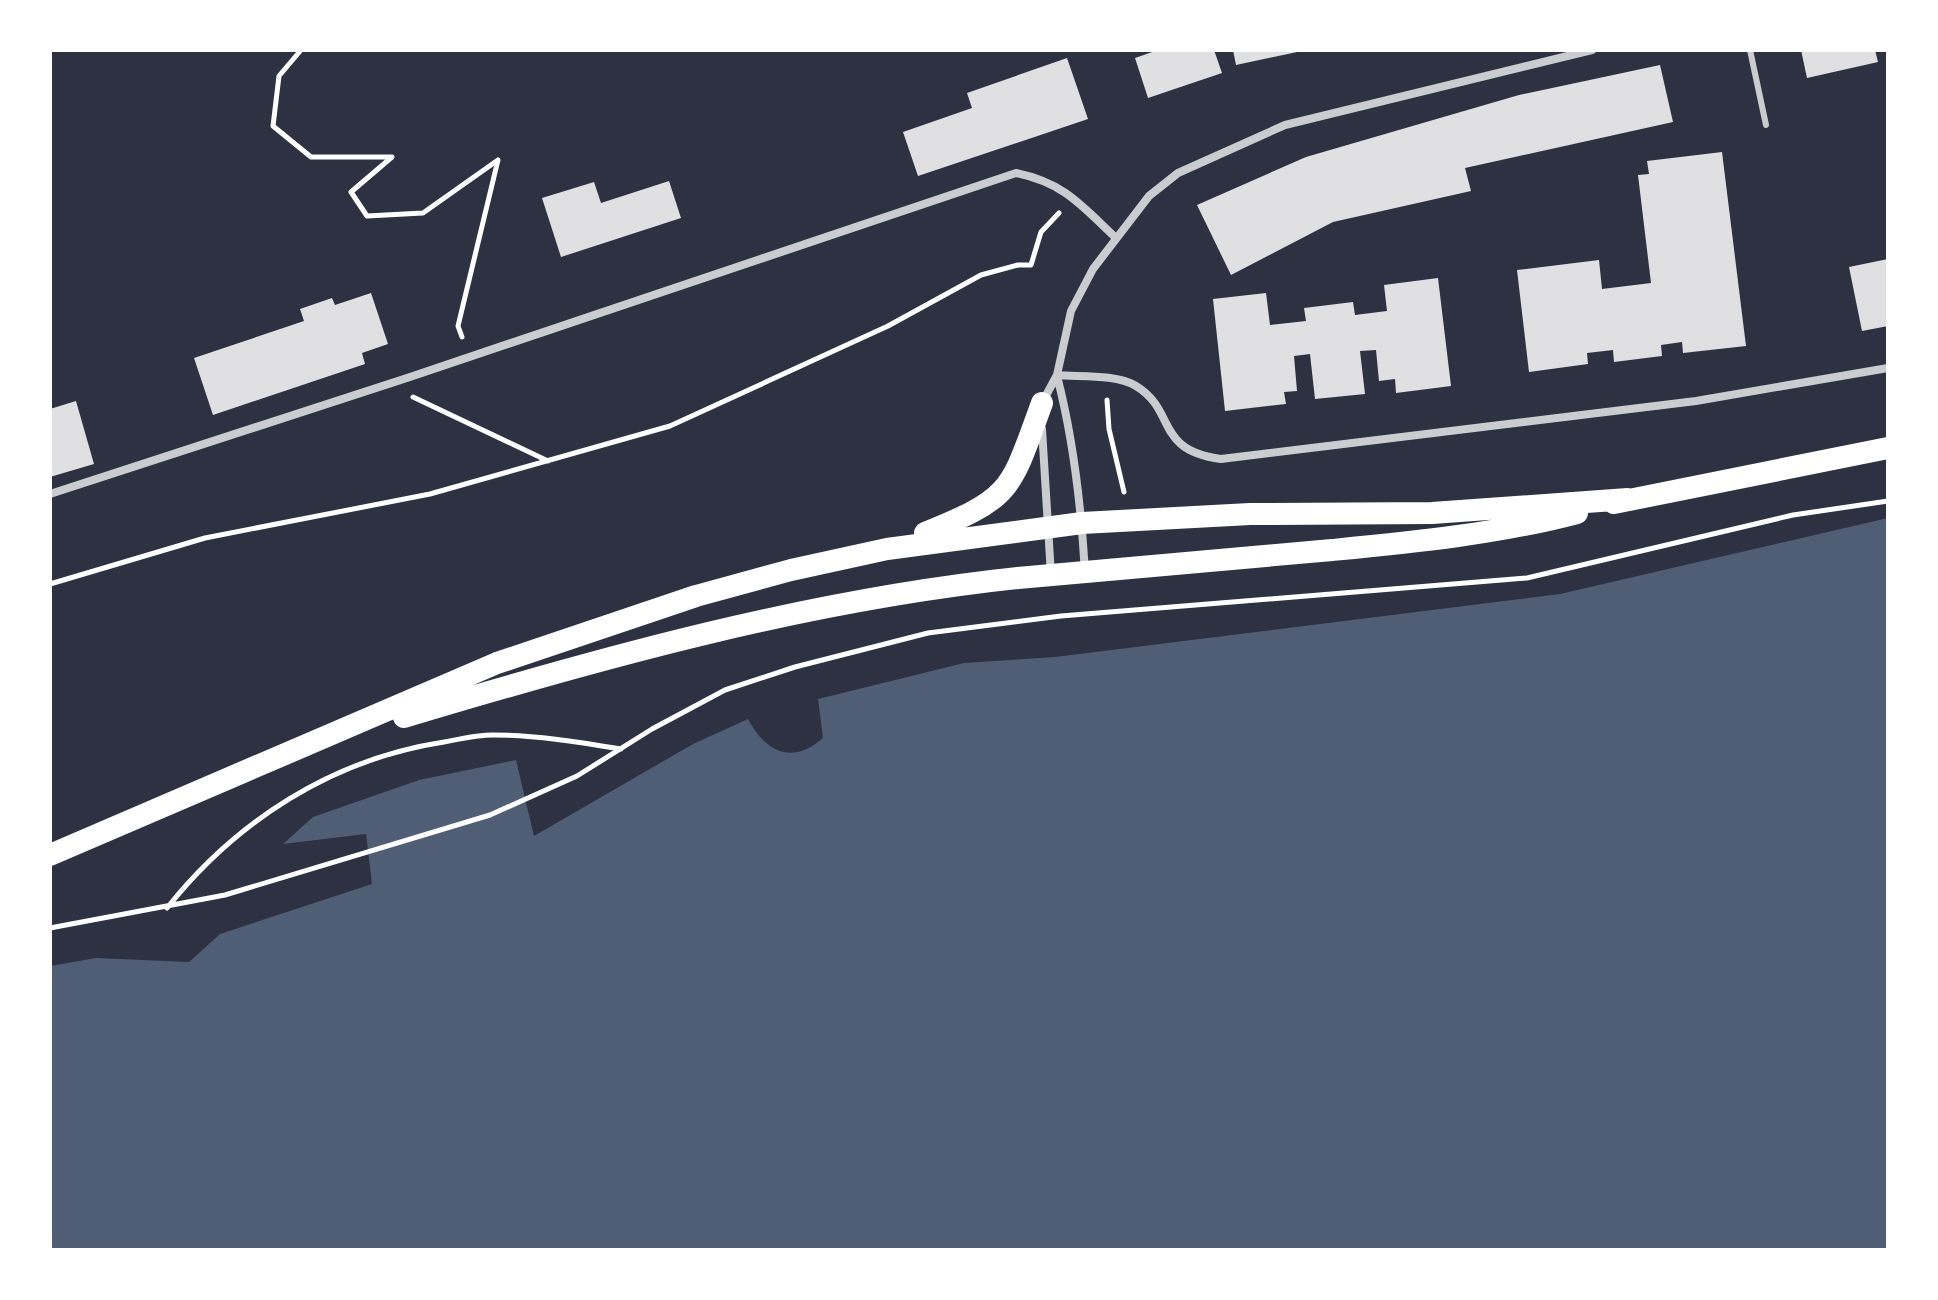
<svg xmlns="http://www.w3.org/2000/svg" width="1938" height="1300" font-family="Lora,serif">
<rect width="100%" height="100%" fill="#2d3142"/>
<!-- water -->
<path fill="#4f5d75" d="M1888 518V1250H50V966L96 958 189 962 220 934 372 884 366 834 283 844 313 817 419 780 516 760 534 836 693 744 748 719C765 751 791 766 823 738L818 699 964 663 1055 657 1560 594Z"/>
<!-- building -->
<path fill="#e0e0e3" d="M1158 50H1214L1222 73 1148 98 1135 58Z
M1233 50H1301L1302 51 1236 65Z
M1801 50H1875L1878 62 1807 78Z
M1067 58 1088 119 918 176 903 132 972 108 967 93Z
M1660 65 1673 122 1465 168 1471 191 1333 222 1231 275 1197 205 1306 157 1519 95Z
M1722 152 1746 346 1683 353 1682 342 1661 345 1662 356 1614 362 1613 350 1587 353 1588 364 1529 372 1517 270 1599 260 1602 289 1651 283 1638 175 1649 174 1647 161Z
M669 181 681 218 561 257 542 198 594 182 601 203Z
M1888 259V326L1862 331 1849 267Z
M1438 278 1451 386 1396 393 1395 379 1379 381 1376 350 1360 351 1365 394 1315 399 1310 354 1294 356 1297 391 1284 392 1286 404 1225 411 1213 299 1266 293 1270 325 1306 321 1304 308 1353 302 1355 315 1387 311 1384 285Z
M371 293 388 344 362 353 365 364 213 415 194 358 304 321 300 309 332 298 335 305Z
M76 401 94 464 50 477V409Z"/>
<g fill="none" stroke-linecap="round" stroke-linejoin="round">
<!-- path -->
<path stroke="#fff" stroke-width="5" d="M301 50 279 76 273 126 311 157H392L351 192 367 216 423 213 498 160 458 326 462 337
M413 397 548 461
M1107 400 1109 429 1124 492
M50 584 205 538 430 494 670 426 888 326 981 275 1018 265H1031L1041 232 1059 213
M167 908C237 820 333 759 444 742 460 739 477 735 493 735 536 735 578 742 621 749
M50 928 225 895 490 815 577 776 652 729 725 690 795 667 928 633 1061 616 1527 578 1793 515 1888 501"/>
<!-- service -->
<path stroke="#caccd0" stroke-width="6" d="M1750 50 1766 125"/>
<!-- minor -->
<path stroke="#caccd0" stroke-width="8" d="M1057 375C1080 377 1116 374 1136 386 1177 411 1154 450 1221 459L1696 401 1888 368
M1057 376C1074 441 1081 505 1085 572
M1042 403 1057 375 1071 311 1093 269 1149 196 1178 173 1285 125 1592 50
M1042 429 1051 575
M50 494 410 377 1016 173C1064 183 1081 205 1115 237"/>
<!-- trunk -->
<path stroke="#fff" stroke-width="22" d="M1614 503 1888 448
M925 533C1014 497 1010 490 1042 403
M404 717C604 657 809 600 1018 578 1122 568 1227 560 1332 550 1414 542 1497 534 1577 513
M50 855 497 663 696 596 791 570 887 549 1082 523 1250 514 1432 513 1628 499"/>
</g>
<!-- border -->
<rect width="1938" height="1300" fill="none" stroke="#ffffff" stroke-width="104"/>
</svg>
